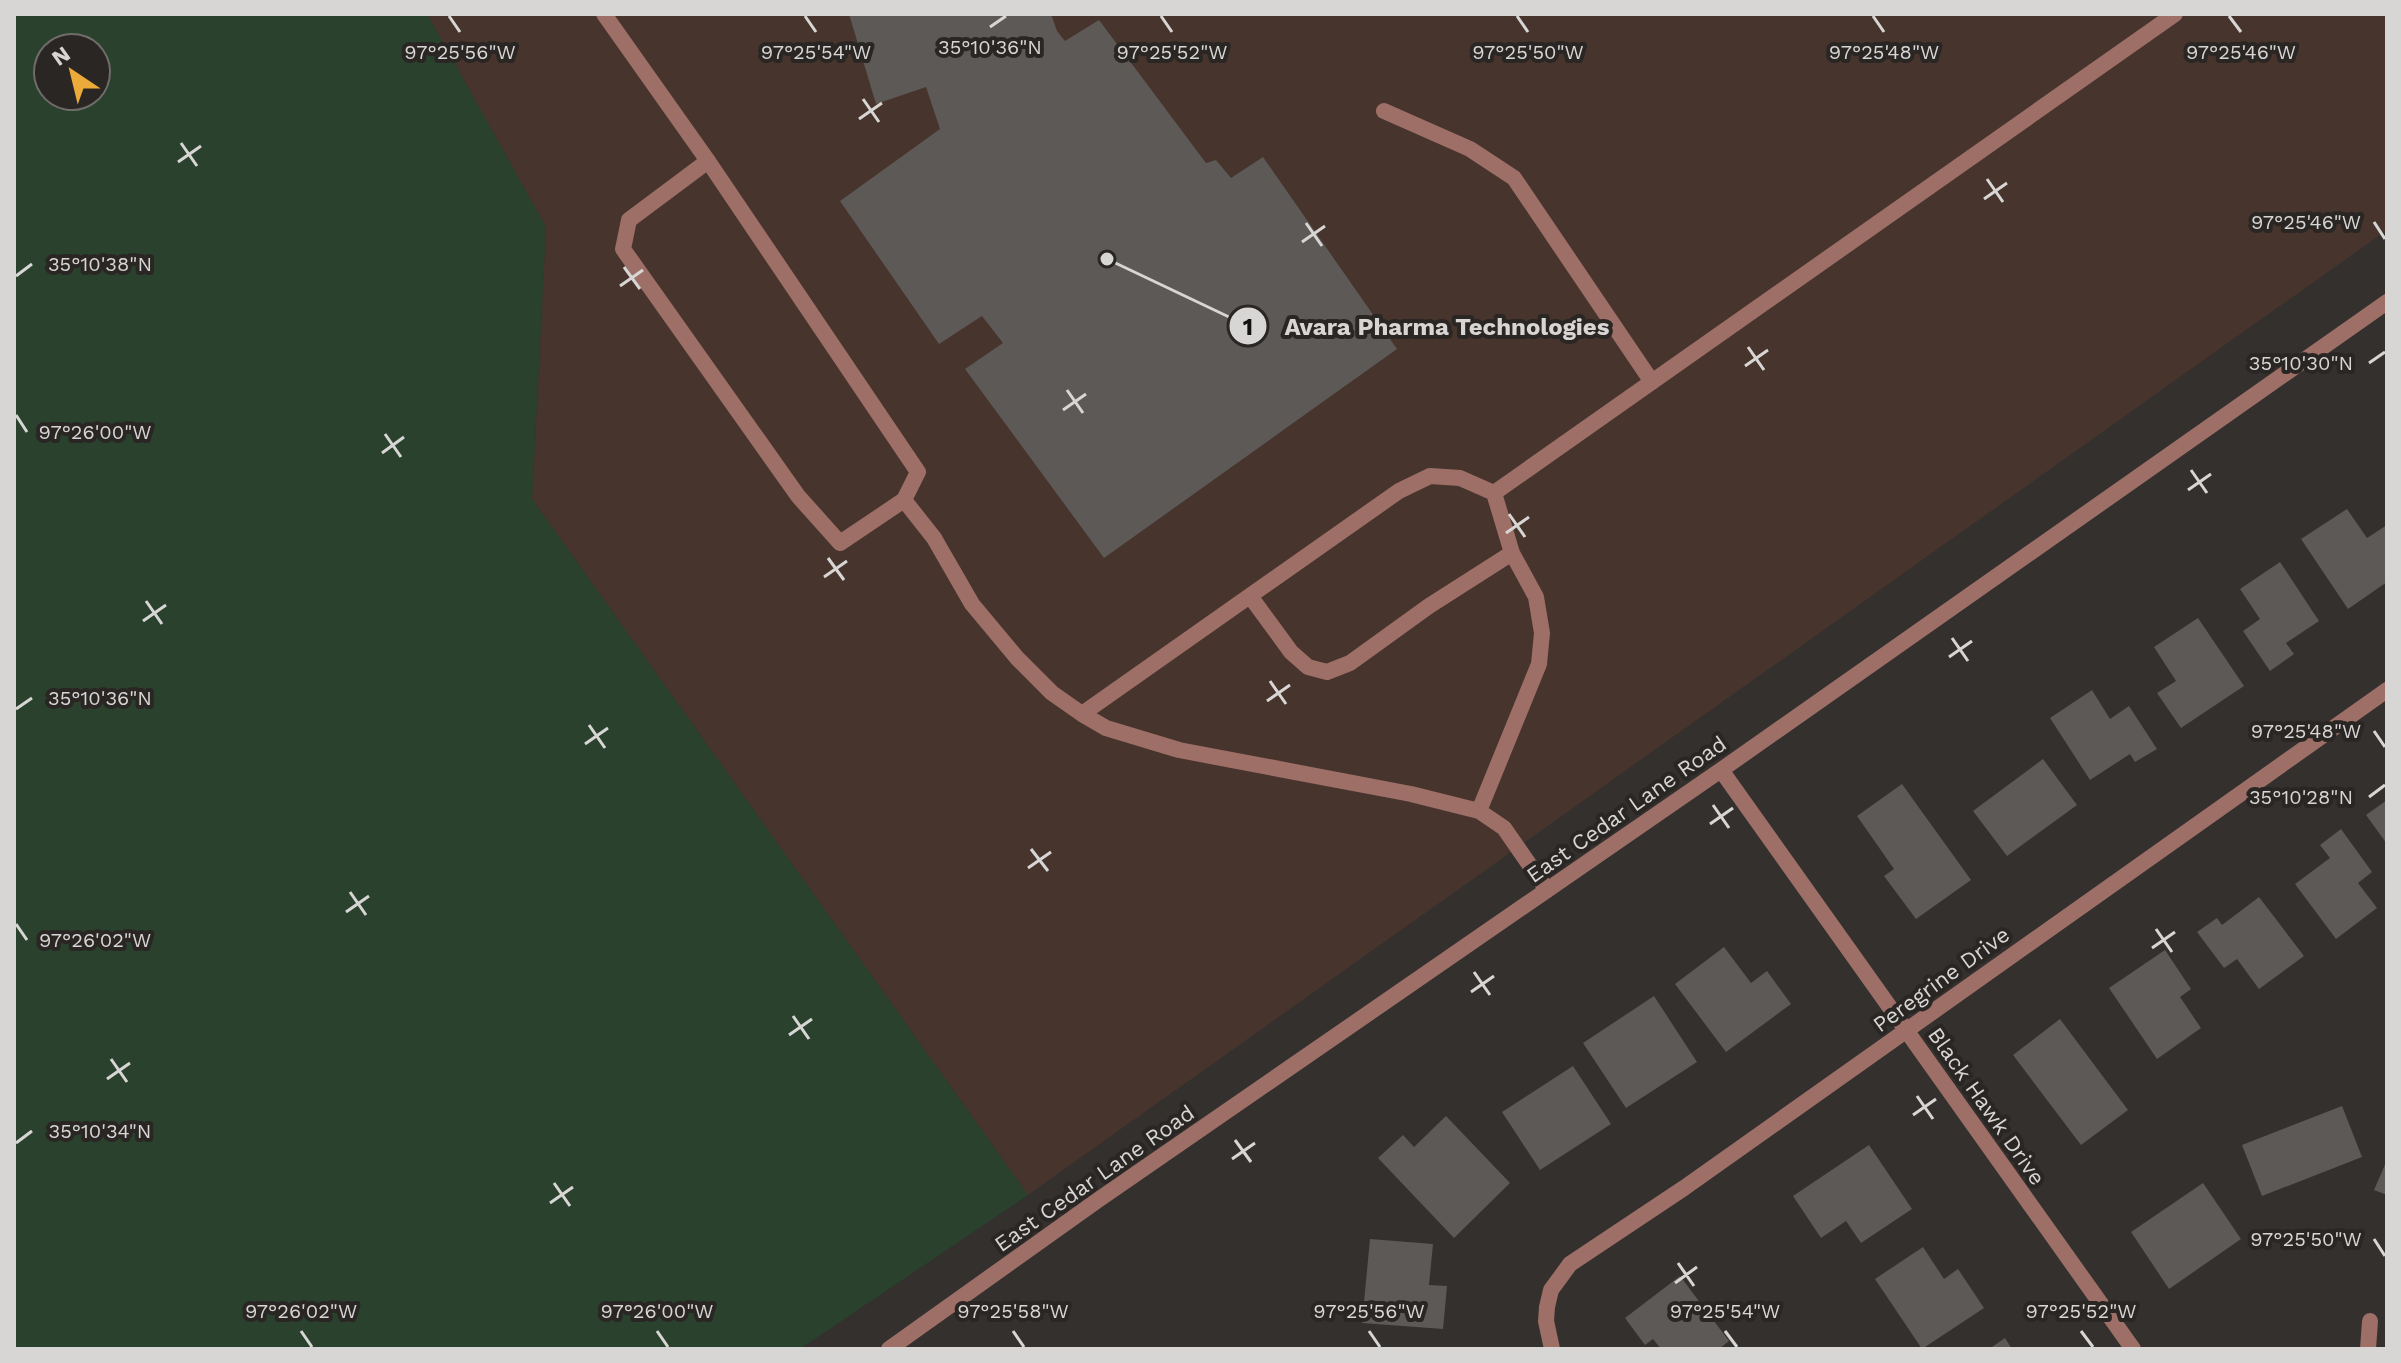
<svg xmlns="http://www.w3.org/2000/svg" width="2401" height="1363" font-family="'Work Sans',sans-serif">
<rect width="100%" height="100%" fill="#33302e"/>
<!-- industrial -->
<path fill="#47342d" d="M427 14H2387V230L1028 1195 532 499 546 227Z"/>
<!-- green -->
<path fill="#2a422d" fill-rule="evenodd" d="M14 14H427L546 227 532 499 1028 1195 800 1349H14ZM48 48H96V96H48Z"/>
<!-- building -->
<path fill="#5c5957" d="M849 14H1051L1057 31 1065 41 1099 20 1206 163 1216 160 1231 178 1263 157 1397 349 1104 558 965 369 1003 343 982 316 939 344 840 201 940 129 926 87 876 104Z
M2347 509 2367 538 2387 525V582L2348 609 2301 539Z
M2280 562 2319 621 2286 643 2294 654 2270 671 2243 631 2260 619 2240 589Z
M2198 618 2244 686 2181 728 2157 693 2176 681 2154 647Z
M2092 690 2110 719 2129 706 2157 749 2135 762 2130 754 2090 780 2050 718Z
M2043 759 2077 805 2007 856 1973 811Z
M1902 784 1971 880 1916 919 1884 876 1894 869 1857 816Z
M2387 800V844L2366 815Z
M2341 829 2372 872 2358 883 2377 908 2336 939 2295 884 2330 858 2320 845Z
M2259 897 2304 956 2259 989 2237 959 2224 968 2197 932 2217 918 2222 925Z
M1724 947 1751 983 1767 971 1791 1004 1726 1052 1675 984Z
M2165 950 2191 989 2180 997 2201 1028 2157 1059 2109 988Z
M1654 996 1697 1062 1626 1108 1583 1043Z
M2060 1019 2128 1110 2081 1145 2013 1055Z
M1573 1066 1611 1124 1540 1170 1502 1112Z
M2342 1106 2362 1157 2262 1196 2242 1145Z
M1446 1116 1510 1183 1454 1238 1378 1158 1403 1135 1414 1147Z
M1869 1145 1912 1209 1861 1243 1846 1221 1821 1238 1793 1196Z
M2387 1160V1195L2374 1190Z
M2203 1183 2241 1239 2169 1289 2131 1232Z
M1370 1239 1433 1244 1429 1285 1447 1286 1443 1329 1362 1323Z
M1923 1247 1944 1279 1958 1269 1984 1308 1922 1349 1875 1279Z
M1680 1276 1729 1341 1719 1349H1661L1653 1339 1645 1345 1625 1318Z
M2005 1338 2012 1349H1989Z"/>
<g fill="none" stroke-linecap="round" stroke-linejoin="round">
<!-- lane -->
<path stroke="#9d6f67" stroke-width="16" d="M604 14 708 161 918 472 904 500 840 543 798 496 623 249 629 220 708 161
M1384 111 1470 149 1514 178 1652 382
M1494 493 2175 14
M904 500 934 538 972 604 1017 658 1052 693 1082 714 1106 728 1179 750 1411 794 1479 811 1504 828 1547 890
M1250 596 1291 652 1308 667 1327 672 1350 663 1429 606 1512 553
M1082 714 1399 491 1430 476 1460 478 1494 493 1512 553 1536 597 1542 633 1539 664 1479 811"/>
<!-- street -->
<path stroke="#9d6f67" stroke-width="16" d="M1721 770 2133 1349
M889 1349 1098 1200 1721 770 2387 302
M1552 1349 1546 1321 1547 1307 1551 1290 1570 1264 1684 1188 2387 690
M2368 1349 2370 1321"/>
</g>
<!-- ticks -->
<path fill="none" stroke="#d8d6d5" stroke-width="3" d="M449 16 460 32M805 16 816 32M1161 16 1172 32M1517 16 1528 32M1873 16 1884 32M2229 16 2241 32M990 27 1006 16M863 99 879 122M859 119 882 103M181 143 197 166M178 162 201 146M1987 179 2003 202M1984 199 2007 183M2374 222 2385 239M1306 223 1322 246M1302 242 1325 226M624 267 640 289M16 276 32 264M620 286 643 270M1748 347 1764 370M2369 363 2385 352M1745 366 1768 350M1067 390 1083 413M1063 410 1086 394M16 415 27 432M385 434 401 457M382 453 404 437M2191 470 2207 493M2188 490 2211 474M1509 514 1525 537M1506 533 1529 517M828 558 844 580M824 577 847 561M146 601 162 624M143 621 166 605M1952 638 1968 661M1949 657 1972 641M1270 681 1286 704M1267 701 1290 685M16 709 32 698M589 725 605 748M2374 731 2385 747M585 744 608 728M2369 797 2385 785M1713 805 1729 828M1710 824 1733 808M1031 849 1048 871M1028 868 1051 852M350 892 366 915M346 912 369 896M16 924 27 940M2156 929 2172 952M2152 948 2175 932M1474 972 1490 995M1471 992 1494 976M793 1016 809 1039M789 1035 812 1019M111 1059 127 1082M107 1079 130 1063M1917 1096 1933 1119M1913 1115 1936 1099M1235 1140 1251 1162M16 1143 32 1131M1232 1159 1255 1143M554 1183 570 1206M550 1203 573 1187M2374 1239 2385 1256M1678 1263 1694 1286M1675 1283 1697 1267M301 1331 312 1347M657 1331 668 1347M1013 1331 1024 1347M1369 1331 1380 1347M1725 1331 1737 1347M2081 1331 2093 1347"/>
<g text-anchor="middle" stroke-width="8" stroke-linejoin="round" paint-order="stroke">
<!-- street labels -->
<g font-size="22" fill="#d8d6d5" stroke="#292624">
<text transform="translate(1626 809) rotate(-35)" y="8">East Cedar Lane Road</text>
<text transform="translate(1941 979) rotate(-36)" y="8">Peregrine Drive</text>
<text transform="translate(1987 1106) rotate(55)" y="8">Black Hawk Drive</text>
<text transform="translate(1094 1178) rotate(-35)" y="8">East Cedar Lane Road</text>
</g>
</g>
<g font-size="20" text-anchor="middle" fill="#d8d6d5" stroke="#292624" stroke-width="8" stroke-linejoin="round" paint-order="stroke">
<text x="990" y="54">35°10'36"N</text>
<text x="2241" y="59">97°25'46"W</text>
<text x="1172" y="59">97°25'52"W</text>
<text x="460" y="59">97°25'56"W</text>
<text x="816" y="59">97°25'54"W</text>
<text x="1528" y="59">97°25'50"W</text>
<text x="1884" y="59">97°25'48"W</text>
<text x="2306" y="229">97°25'46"W</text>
<text x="100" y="271">35°10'38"N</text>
<text x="2301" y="370">35°10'30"N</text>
<text x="95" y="439">97°26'00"W</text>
<text x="100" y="705">35°10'36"N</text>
<text x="2306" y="738">97°25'48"W</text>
<text x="2301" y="804">35°10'28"N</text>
<text x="95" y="947">97°26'02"W</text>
<text x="100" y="1138">35°10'34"N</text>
<text x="2306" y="1246">97°25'50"W</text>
<text x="301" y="1318">97°26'02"W</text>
<text x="657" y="1318">97°26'00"W</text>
<text x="1013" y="1318">97°25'58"W</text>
<text x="1369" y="1318">97°25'56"W</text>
<text x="1725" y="1318">97°25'54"W</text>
<text x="2081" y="1318">97°25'52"W</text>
</g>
<!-- callouts -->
<path fill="none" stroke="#d8d6d5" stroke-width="3" d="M1107 259L1248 326"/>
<g fill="#d8d6d5" stroke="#292624" stroke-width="3">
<circle cx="1107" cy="259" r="8"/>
<circle cx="1248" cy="326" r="20"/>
</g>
<g font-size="24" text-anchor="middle" font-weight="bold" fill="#111">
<text x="1248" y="335">1</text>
</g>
<g font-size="24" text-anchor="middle" font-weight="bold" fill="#d8d6d5" stroke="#292624" stroke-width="8" stroke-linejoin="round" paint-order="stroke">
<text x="1447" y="335">Avara Pharma Technologies</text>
</g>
<!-- border -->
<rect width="2401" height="1363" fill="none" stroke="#d8d6d5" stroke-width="32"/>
<!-- north arrow -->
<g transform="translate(72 72) rotate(325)"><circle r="38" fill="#292624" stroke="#6f6c6b" stroke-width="2"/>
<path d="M0-6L14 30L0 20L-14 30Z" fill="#ebaa39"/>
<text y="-12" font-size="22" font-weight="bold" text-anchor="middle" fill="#d8d6d5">N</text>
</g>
</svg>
